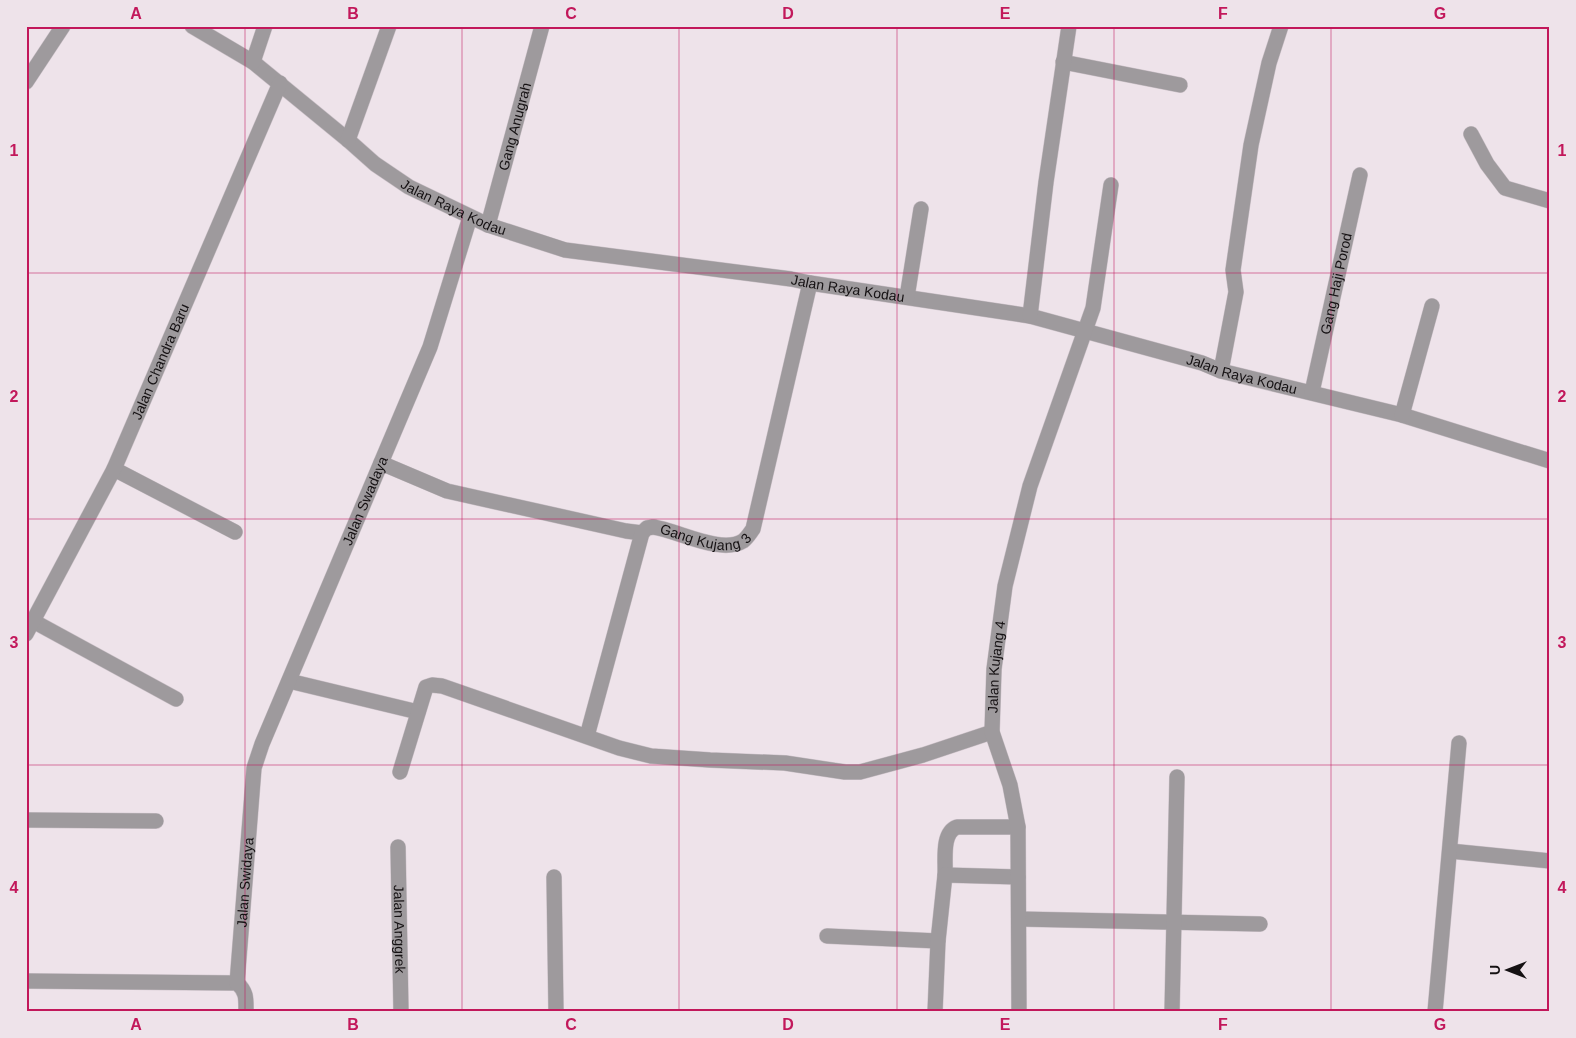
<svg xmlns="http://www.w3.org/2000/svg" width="1576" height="1038" font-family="Helvetica,sans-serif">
<rect width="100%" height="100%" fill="#eee3ea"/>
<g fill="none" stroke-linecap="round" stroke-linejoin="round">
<defs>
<g id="minor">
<path id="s1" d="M192 26 253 62 348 140 375 164 409 187 488 225 565 250 791 279 810 283 1030 316 1202 363 1221 371 1402 415 1550 461"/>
<path d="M253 62 265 26"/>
<path d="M1063 62 1180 85"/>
<path d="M26 82 63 26"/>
<path d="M1471 134 1487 164 1505 188 1550 201"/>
<path d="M348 140 389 26"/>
<path id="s2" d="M488 225 542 26"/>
<path d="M907 297 921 209"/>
<path d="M1030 316 1046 182 1069 26"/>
<path d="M1221 371 1236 292 1233 270 1251 145 1269 63 1281 26"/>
<path id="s3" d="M1312 392 1360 175"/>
<path d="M1402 415 1432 306"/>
<path d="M381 463 447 491 626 531 642 533"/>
<path d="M114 469 235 532"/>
<path d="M33 621 176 699"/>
<path id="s4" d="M26 634 114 469 280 83"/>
<path d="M289 681 418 712"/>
<path id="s5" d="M587 736 642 533 647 528 653 527C677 530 721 555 743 541 747 538 750 533 753 529L810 283"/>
<path d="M400 772 426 687 432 685 442 686 619 748 651 756 710 760 785 763 845 772H860L923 755 992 732"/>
<path d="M26 820 156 821"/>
<path id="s6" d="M398 847 401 1012"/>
<path d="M1450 851 1550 861"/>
<path d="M945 875C946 861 941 833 957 827H1018"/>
<path d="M554 877 556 1012"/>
<path d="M1019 919 1260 924"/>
<path d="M827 936 938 941"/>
<path d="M26 981 237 983C247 992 246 999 246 1012"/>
<path id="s7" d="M237 983 254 768 262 744 430 347 470 217"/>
<path d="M935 1012 938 941 945 875 1018 877"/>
<path id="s8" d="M1019 1012 1018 827 1010 785 992 732 994 669 1005 586 1030 486 1093 308 1111 185"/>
<path d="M1172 1012 1177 777"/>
<path d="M1435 1012 1459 743"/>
</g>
</defs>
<!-- minor casing -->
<use href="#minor" stroke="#cbc1c8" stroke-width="16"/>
<!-- minor -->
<use href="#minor" stroke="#9e9a9d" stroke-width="15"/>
</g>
<!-- grid -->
<path fill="none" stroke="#c2185b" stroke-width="1" stroke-opacity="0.55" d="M245 26V1012M462 26V1012M679 26V1012M897 26V1012M1114 26V1012M1331 26V1012M26 273H1550M26 519H1550M26 765H1550"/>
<g text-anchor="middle" stroke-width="4" stroke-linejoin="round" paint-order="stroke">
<!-- street labels -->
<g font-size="14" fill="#151113" stroke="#eee3ea">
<text dy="5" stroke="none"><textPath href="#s2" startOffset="102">Gang Anugrah</textPath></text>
<text dy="5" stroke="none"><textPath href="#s1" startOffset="320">Jalan Raya Kodau</textPath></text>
<text dy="5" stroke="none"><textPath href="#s3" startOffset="111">Gang Haji Porod</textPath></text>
<text dy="5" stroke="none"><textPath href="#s1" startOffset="725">Jalan Raya Kodau</textPath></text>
<text dy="5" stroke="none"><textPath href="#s4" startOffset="304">Jalan Chandra Baru</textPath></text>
<text dy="5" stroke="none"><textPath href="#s1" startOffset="1129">Jalan Raya Kodau</textPath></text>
<text dy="5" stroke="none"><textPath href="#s7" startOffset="505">Jalan Swadaya</textPath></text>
<text dy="5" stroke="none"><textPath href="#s5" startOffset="278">Gang Kujang 3</textPath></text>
<text dy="5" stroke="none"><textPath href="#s8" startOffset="349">Jalan Kujang 4</textPath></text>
<text dy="5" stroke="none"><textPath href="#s7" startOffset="101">Jalan Swidaya</textPath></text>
<text dy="5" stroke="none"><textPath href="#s6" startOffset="82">Jalan Anggrek</textPath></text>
</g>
</g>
<!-- border -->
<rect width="1576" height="1038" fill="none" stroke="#eee3ea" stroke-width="55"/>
<!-- north arrow -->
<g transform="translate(1508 970) rotate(270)" stroke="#eee3ea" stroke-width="4" paint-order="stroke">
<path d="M0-4L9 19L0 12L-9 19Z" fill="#151113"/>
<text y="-8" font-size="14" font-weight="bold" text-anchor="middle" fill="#151113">U</text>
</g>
<rect x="28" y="28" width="1520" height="982" fill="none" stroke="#c2185b" stroke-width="2"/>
<g font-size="16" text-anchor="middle" font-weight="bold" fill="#c2185b">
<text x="136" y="19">A</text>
<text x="353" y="19">B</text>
<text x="571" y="19">C</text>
<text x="788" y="19">D</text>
<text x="1005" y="19">E</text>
<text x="1223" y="19">F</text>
<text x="1440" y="19">G</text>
<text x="14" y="156">1</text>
<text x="1562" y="156">1</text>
<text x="14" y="402">2</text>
<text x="1562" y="402">2</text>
<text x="14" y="648">3</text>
<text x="1562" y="648">3</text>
<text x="14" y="893">4</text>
<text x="1562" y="893">4</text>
<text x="136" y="1030">A</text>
<text x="353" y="1030">B</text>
<text x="571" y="1030">C</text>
<text x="788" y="1030">D</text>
<text x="1005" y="1030">E</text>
<text x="1223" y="1030">F</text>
<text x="1440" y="1030">G</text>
</g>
</svg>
